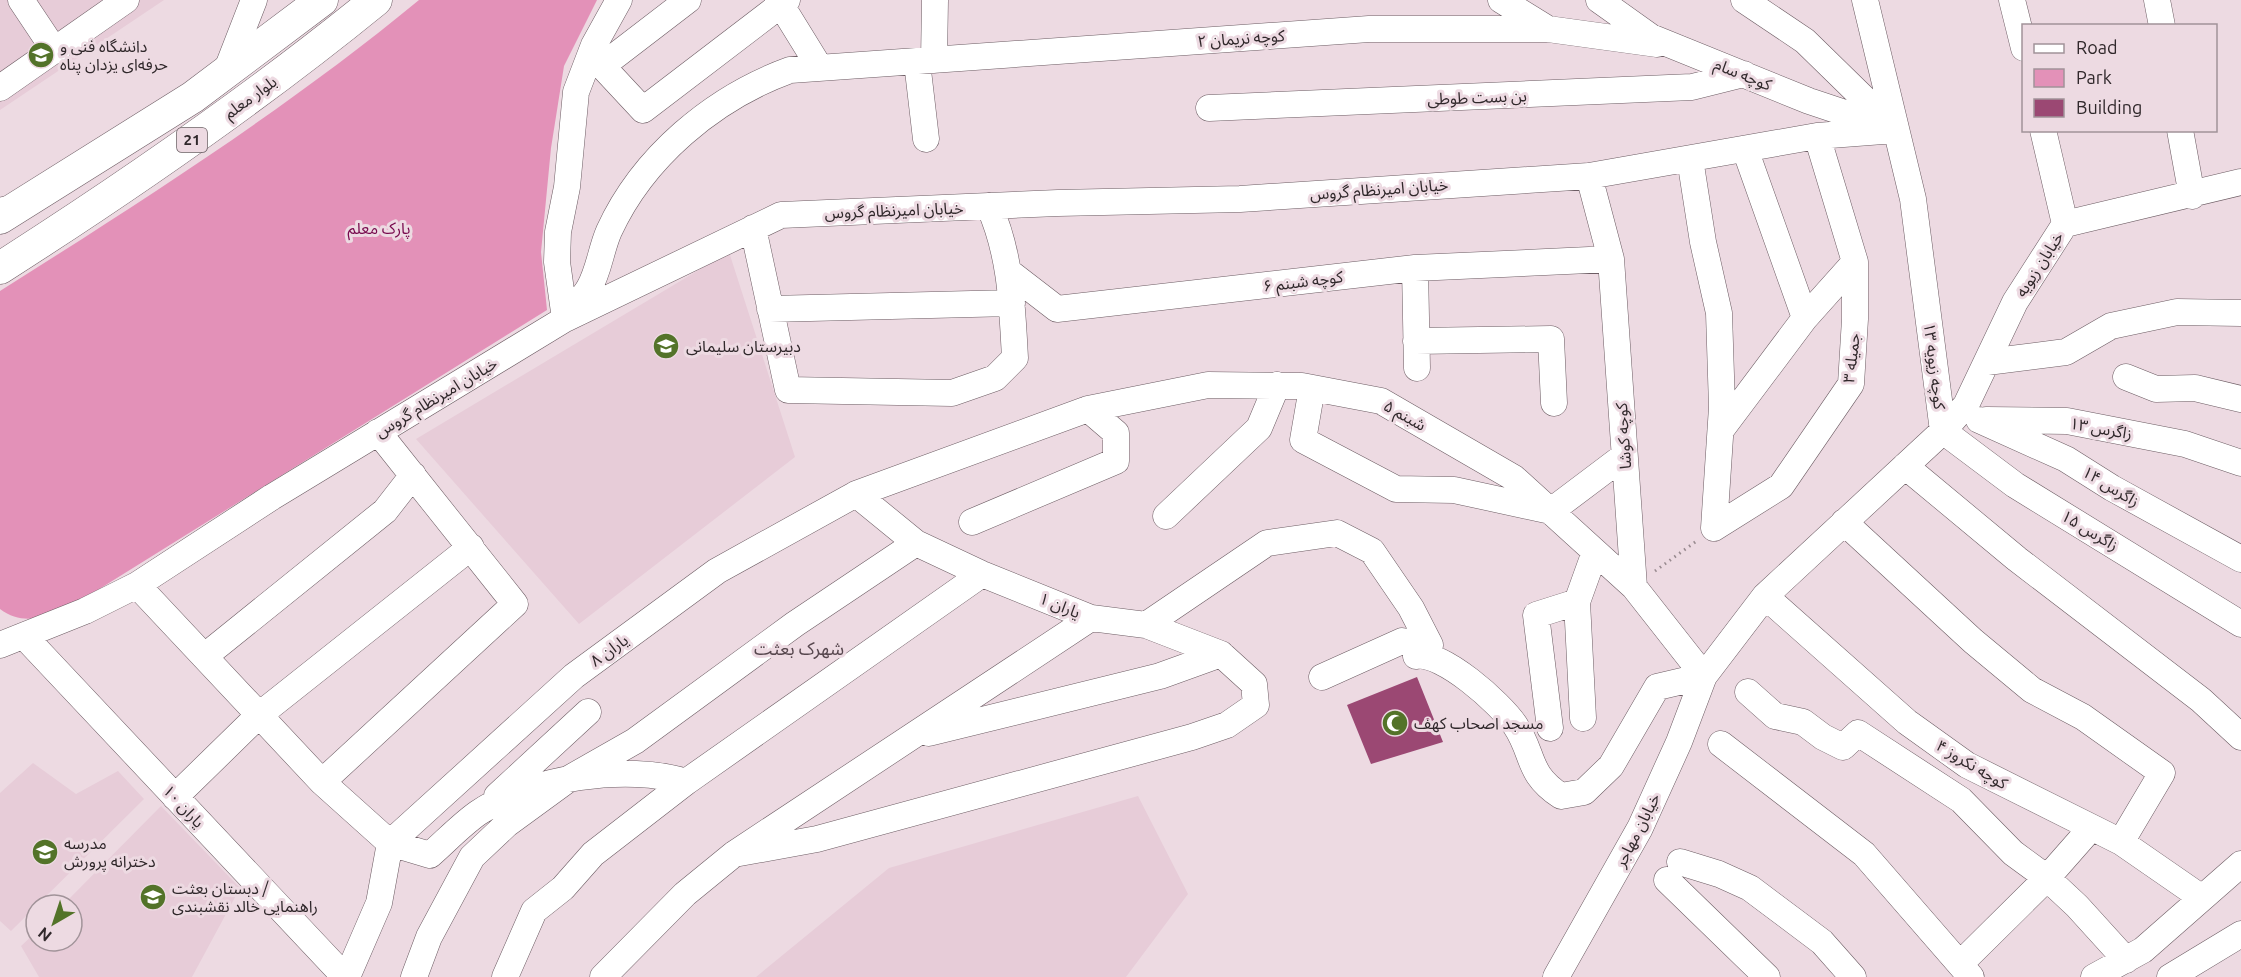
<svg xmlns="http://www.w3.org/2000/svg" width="2241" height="977" font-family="Ubuntu,'Noto Sans Arabic',sans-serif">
<rect width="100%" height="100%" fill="#eddae2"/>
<!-- built -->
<path fill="#e7ccd8" d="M0 0H164L0 110Z
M729 252 795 457 579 624 416 439Z
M33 763 76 794 118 771 144 799 11 931 0 921V793Z
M1138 796 1188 894 1126 977H756L889 868Z
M161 806 240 888 192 977H39L21 946 36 932V941H72V905H63Z"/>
<!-- green -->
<path fill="#e391b8" d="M419 0H597L564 66 551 148 541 252 547 310 80 601C53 614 27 629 0 609V291C144 200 288 108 419 0Z"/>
<!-- building -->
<path fill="#9b4873" d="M1417 677 1443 742 1371 764 1347 705Z"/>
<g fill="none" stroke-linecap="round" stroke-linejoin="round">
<defs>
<path id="minor" d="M21 0 55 51
M688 0 602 66 643 110 787 0
M778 0 820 68
M1501 0 1548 29 1657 44
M1599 0 1651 37 1809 101 1884 126
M1744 0 1805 41 1892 126
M2012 0 2024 48
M2157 0 2162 26
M934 60 935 0
M917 62 926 139
M226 72 254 0
M0 88 126 0
M1209 108 1692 87 1744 74
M2043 130 2065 224
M2180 130 2192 196
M1745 149 1805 318
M1690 159 1703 242 1719 313 1722 407 1714 528
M1589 176 1611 259 1634 587 1704 676
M2241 182 2065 224 2015 302 1966 405 1943 431 2015 485 2241 624
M753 228 788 390 952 393 995 378 1015 358C1012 305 1011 255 989 206
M1415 268 1417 368
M1009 272 1057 309 1415 268 1611 259
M770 309 1012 303
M569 313C575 305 584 297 589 288 599 271 601 249 609 231 643 157 713 98 790 70L1369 29H1548
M565 319 557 262 558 232 567 187 576 92 594 45 619 0
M1416 341 1551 339 1554 403
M1987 362 2066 352 2111 326 2177 312 2241 313
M2126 377 2156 389 2195 388 2241 399
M1312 388 1303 440 1396 489 1454 490 1551 511 1624 456
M1979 420 2066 459 2112 488 2241 559
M1986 420 2067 421 2185 444 2241 463
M1721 430 1805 318 1855 262
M1905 466 2017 559 2201 700 2241 737
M1166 516 1259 428 1277 385
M972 522 1116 461V433L1088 409
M1844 522 1973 641 2032 690 2083 717 2162 773 2121 842
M1714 528 1781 486 1851 384 1855 319V262L1817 136
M137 585 322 782 390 843 430 855C446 841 461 825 478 813 529 778 628 763 686 782
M1765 596 1907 722 1967 765 2121 842 2202 898
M1146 625 1267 543 1337 533 1372 551 1411 608 1430 645 1402 641 1322 677
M24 636 345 977
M0 645 85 611 137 585 272 497 565 319 781 215 1058 203 1240 199 1589 176 1817 136 1896 130
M205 656 385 511 413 475
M1416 656C1442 651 1500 703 1515 725 1535 755 1526 773 1561 796L1584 792 1611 766 1657 687 1704 676
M1748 692 1775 716 1803 722 1823 737 1843 747 1858 733 1961 800 2013 853 2047 878 2077 906 2126 960
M1583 718 1577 602 1595 552
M1550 728 1536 615 1577 602
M929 733 1160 676 1221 654
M1721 744 1864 854 1971 977
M322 782 515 604 378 432
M497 796 588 712
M175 797 258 716 471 547
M390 843 574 676 717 571 856 494 1088 409 1208 385 1302 386 1381 401 1514 478 1634 587
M734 854 817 839 1192 737 1227 725 1256 705 1254 684 1221 654 1146 625 1091 618 982 574 916 543 856 494
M1680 862 1719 874 1750 888 1822 942 1853 977
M1667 880 1767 977
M1960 964 2047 878 2091 828
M347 977 379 903 390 843
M414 977 429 937 472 857 507 824 570 778 635 741 795 624 916 543
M505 977 534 911 563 888 593 854 686 782 982 574
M603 977 685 894 734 854 1091 618
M1556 977 1640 828 1679 742 1704 676 1765 596 1943 431 1913 199 1865 0
M2094 977 2143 950 2241 864
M2170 977 2241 934"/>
<path id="major" d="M0 218 193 97 322 0
M0 268C130 185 256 98 376 0"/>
<path id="highway" d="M0 215 6 213"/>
</defs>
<!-- minor casing -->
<use href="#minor" stroke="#6c5c63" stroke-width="27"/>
<!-- major casing -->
<use href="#major" stroke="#6c5c63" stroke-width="33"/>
<!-- highway casing -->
<use href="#highway" stroke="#6c5c63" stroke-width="34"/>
<!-- path -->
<path stroke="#988a8f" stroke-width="3" stroke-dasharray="1.5 4.5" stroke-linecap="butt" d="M1655 571 1698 540"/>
<!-- minor -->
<use href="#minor" stroke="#fff" stroke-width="26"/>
<!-- major -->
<use href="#major" stroke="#fff" stroke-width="32"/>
<!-- highway -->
<use href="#highway" stroke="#fff" stroke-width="33"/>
</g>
<!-- icons -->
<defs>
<symbol id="university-disc" viewBox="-11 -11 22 22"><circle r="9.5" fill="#537329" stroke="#eddae2"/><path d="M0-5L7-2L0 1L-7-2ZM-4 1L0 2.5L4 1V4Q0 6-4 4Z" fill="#fff"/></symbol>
<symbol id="school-disc" viewBox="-11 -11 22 22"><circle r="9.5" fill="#537329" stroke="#eddae2"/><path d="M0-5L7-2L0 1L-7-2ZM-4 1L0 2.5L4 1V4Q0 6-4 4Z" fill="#fff"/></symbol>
<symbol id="mosque-disc" viewBox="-11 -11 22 22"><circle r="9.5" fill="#537329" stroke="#eddae2"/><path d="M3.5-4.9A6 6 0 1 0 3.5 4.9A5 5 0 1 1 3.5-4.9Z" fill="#fff"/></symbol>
</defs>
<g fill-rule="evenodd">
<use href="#university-disc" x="26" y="40" width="30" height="30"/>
<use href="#school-disc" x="651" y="331" width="30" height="30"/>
<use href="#mosque-disc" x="1380" y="708" width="30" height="30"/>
<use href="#school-disc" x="30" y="837" width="30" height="30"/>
<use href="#school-disc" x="138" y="882" width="30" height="30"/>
</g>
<g text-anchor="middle" stroke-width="6" stroke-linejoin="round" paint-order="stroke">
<!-- shield labels -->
<rect fill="#eddae2" stroke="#695d62" stroke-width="1.5" x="177" y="128" width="30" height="24" rx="4.5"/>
<g font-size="15" font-weight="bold" fill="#30282b">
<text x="192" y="145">21</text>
</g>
<!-- street labels -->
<g font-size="16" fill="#30282b" stroke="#eddae2">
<text transform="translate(1241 38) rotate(-4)" y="6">کوچه نریمان ۲</text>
<text transform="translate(1743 74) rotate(22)" y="6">کوچه سام</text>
<text transform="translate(250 97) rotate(-36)" y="6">بلوار معلم</text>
<text transform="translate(1477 97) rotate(-2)" y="6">بن بست طوطی</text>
<text transform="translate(1379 189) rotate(-4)" y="6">خیابان امیرنظام گروس</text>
<text transform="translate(894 210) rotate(-2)" y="6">خیابان امیرنظام گروس</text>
<text transform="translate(2039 264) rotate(-57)" y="6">خیابان زیویه</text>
<text transform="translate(1303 281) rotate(-7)" y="6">کوچه شبنم ۶</text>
<text transform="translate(1851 358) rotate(-83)" y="6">جمیله ۳</text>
<text transform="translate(1935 366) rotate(83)" y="6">کوچه زیویه ۱۳</text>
<text transform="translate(436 397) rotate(-31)" y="6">خیابان امیرنظام گروس</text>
<text transform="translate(1405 415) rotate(29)" y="6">شبنم ۵</text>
<text transform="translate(2101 428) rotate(10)" y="6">زاگرس ۱۳</text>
<text transform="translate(1623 436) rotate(-94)" y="6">کوچه کوشا</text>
<text transform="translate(2111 486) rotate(31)" y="6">زاگرس ۱۴</text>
<text transform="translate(2090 530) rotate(31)" y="6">زاگرس ۱۵</text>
<text transform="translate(1060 605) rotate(22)" y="6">یاران ۱</text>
<text transform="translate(609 650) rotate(-36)" y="6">یاران ۸</text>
<text transform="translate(1972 764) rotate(31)" y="6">کوچه نکروز ۴</text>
<text transform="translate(184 806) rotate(47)" y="6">یاران ۱۰</text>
<text transform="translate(1637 830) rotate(-63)" y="6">خیابان مهاجر</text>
</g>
<!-- poi labels -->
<g font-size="16" fill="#30282b" stroke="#eddae2" text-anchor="start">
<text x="60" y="52">دانشگاه فنی و<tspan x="60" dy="18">حرفه‌ای یزدان پناه</tspan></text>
<text x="686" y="352">دبیرستان سلیمانی</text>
<text x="1414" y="729">مسجد اصحاب کهف</text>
<text x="64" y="849">مدرسه<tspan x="64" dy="18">دخترانه پرورش</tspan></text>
<text x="172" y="894">دبستان بعثت /<tspan x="172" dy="18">راهنمایی خالد نقشبندی</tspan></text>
</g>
<!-- park labels -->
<g font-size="16" fill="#77094d" stroke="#eddae2">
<text x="379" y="234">پارک معلم</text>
</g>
<!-- neighbourhood labels -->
<g font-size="18" fill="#57474e" stroke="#eddae2">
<text x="799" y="655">شهرک بعثت</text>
</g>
</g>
<!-- legend -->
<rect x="2022" y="24" width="195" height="108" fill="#eddae2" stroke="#a19399" stroke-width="1.5"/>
<rect x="2034" y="44" width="30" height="9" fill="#ffffff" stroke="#a19399" stroke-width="1.5"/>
<text x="2076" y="54" font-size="18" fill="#30282b">Road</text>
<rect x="2034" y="69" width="30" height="18" fill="#e391b8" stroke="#a19399" stroke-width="1.5"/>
<text x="2076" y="84" font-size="18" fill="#30282b">Park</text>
<rect x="2034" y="99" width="30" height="18" fill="#9b4873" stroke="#a19399" stroke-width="1.5"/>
<text x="2076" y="114" font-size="18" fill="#30282b">Building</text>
<!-- north arrow -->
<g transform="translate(54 923) rotate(219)"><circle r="28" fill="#eddae2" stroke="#a19399" stroke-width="1.5"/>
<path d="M0-4.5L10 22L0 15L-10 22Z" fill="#537329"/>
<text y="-9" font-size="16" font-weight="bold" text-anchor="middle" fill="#30282b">N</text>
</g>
</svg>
